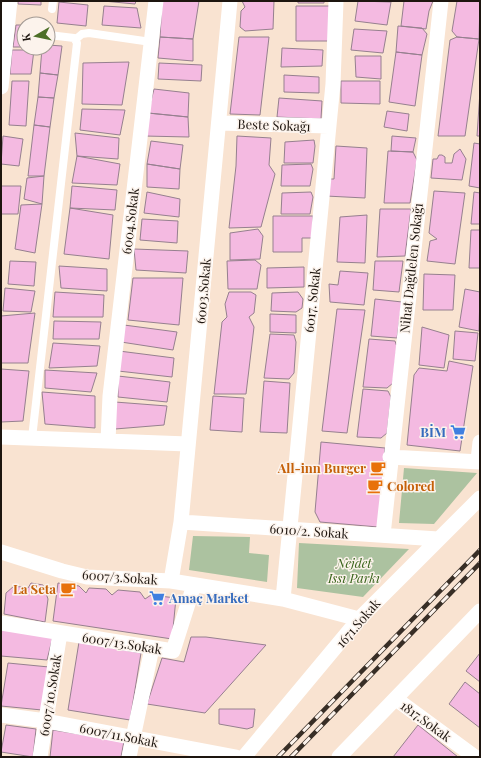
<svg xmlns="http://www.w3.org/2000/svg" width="481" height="758" font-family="'Playfair Display',serif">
<rect width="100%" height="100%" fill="#f9e3d1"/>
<!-- green -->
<path fill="#acc2a0" d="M404 468 477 473 434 524 399 523Z
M193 536 250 537 249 553 269 555 267 582 189 570Z
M299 543 409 549 363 597 297 588Z"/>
<!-- building -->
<path fill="#f4bae1" stroke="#96808f" d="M18 1H41V5L18 4Z
M103 1H136L135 4Z
M162 1H199L193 39 160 37Z
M242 1H274L273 29 245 31 240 27 241 11 245 7Z
M298 1H324V3H298Z
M358 1 391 2 387 25 355 21Z
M404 1H433L429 11 426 29 401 26Z
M457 1H480L479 39 457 37 452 31Z
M59 2 88 5 86 26 57 23Z
M104 6 137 8 141 28 102 25Z
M296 6H330L329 41H296Z
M16 25H24V47H13Z
M398 26 422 28 427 34 422 55 396 52Z
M354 29 387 31 383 53 351 50Z
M160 37 193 39V61L158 58Z
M239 37H269L260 115 230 114Z
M457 37 479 39 465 136H438L450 40Z
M48 45 62 46 58 75 40 73 42 48H48Z
M282 48 323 50 322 66 281 67Z
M12 50H34L31 74H10Z
M396 52 422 55 415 106 389 102Z
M355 56H381V79L356 77Z
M129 62 122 105 82 104 83 63Z
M159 63 202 65 201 81 158 79Z
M40 73 58 75 54 98 38 97Z
M284 75 319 77V93L284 92Z
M12 81H29L26 126 9 125Z
M341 81H380V104L341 103Z
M154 89 189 93 188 117 148 113Z
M480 91V136H477Z
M38 97 54 98 50 127 34 125Z
M279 98 322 101 321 119 277 117Z
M82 109 125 110 120 135 80 130Z
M387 111 409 114 407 131 384 127Z
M148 113 188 117 189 137 144 136Z
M34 125 50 127 44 176H28Z
M75 133 119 138 118 159 77 156Z
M3 136 23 139 19 166 1 164Z
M237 136 271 138 269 165 275 174 261 227 229 228 236 166Z
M392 136 416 138 413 152 391 151Z
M314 140 315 146 313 163H284L285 142Z
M151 141 183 145 180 169 147 164Z
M474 143 480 144V188L469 186Z
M336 146 367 148 365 198 326 196 328 179H334Z
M460 149 466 159 462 180 431 178 433 159H437L439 155H442L445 157V163H452L454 154Z
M388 151 413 152 417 160 410 203H384Z
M77 156 120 164 117 185 72 183Z
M147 164 180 169 179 189 147 187Z
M311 164 313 169 310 186H281L282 165Z
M44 176 42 204 24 199 27 178Z
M1 186H21L18 214H1Z
M72 186 117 190 115 210 70 208Z
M434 191 465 193 455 264 427 261 430 241 437 239 429 233Z
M147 192 180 199 179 217 144 213Z
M311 192 313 197 310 214H281L282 193Z
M474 192 480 193V224H471Z
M42 204 35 253 15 249 21 205Z
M70 208 113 215 109 259 64 254Z
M380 209H411L405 256 377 257Z
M367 215 365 263 337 262 340 217Z
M273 216H313V238H302V252H273Z
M142 219 178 221 177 243 140 240Z
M258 229 263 236 260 259 230 260V233Z
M471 230H480V268H469Z
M134 249 188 251 186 273 136 270Z
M255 260 261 265 257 289H228L227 261Z
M10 261 36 262 34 286 8 284Z
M375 261H403L399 292 373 290Z
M59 266 107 269V291L61 288Z
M304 267V287L267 288V268Z
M340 271 368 273 364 305 330 302 329 284 338 285Z
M424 274 455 275 453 310H423Z
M133 278H183L179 325 128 320Z
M5 288 35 291 31 312 3 311Z
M465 289 480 292 479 331 459 327Z
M55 292 104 295 103 317H53Z
M229 292H251L256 295 254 313 249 317 254 327 246 394H214L222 322 227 317 225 304Z
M298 292 303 299 302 308 296 312 271 311 272 293Z
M375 299 402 302 397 338 371 336Z
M337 309 365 310 347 433 322 431Z
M35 313 28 363H1V316Z
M270 314 296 315V333L270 332Z
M54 321 101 322 99 339H53Z
M124 325 177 332 173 350 121 342Z
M422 327 449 335 444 368 419 365Z
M455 331 478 333 475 361 453 359Z
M270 334 294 335 296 342 294 373 289 379 264 378Z
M369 339 395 341 397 347 393 383 387 388 363 387Z
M53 343 100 346 97 366 49 368Z
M119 351 174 358 172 377 118 371Z
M449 361 473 366 460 451 407 445 414 375 419 368 447 371Z
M1 369 29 371 23 421 1 422Z
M45 370 97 373 91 392 45 388Z
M118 376 170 382 167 402 118 397Z
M264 381 290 383 287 433 260 432Z
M363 389 388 391 391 397 387 433 381 438 357 437Z
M42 392 95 396V428L45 424Z
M213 396 244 398 242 432 210 430Z
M115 402 167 406 164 425 115 429Z
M321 442 385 448 378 527 320 522 315 512Z
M31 583 43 585 48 599 45 622 4 614 6 593 14 586 28 588Z
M58 583 79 586 86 593 89 588 106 589 112 595 118 590 140 592 145 599 151 595 176 598 172 639 53 621Z
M1 627 53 636 47 660 1 656Z
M191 637H206L266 645 205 713 147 704 162 658 184 662Z
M79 642 141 653 130 720 68 710Z
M480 653V682L466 671Z
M8 663 49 667 42 710 1 706Z
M465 682 480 694V728L449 704Z
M219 709H255L253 727 247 729 219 724Z
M6 725 36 729 33 757 1 752Z
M418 725 458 757H393Z
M53 730 124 741 121 757H50Z"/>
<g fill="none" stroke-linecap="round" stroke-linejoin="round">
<!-- lane -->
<path stroke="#fff" stroke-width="8" d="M52 9 53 1
M76 39 82 34 89 33 151 42
M32 438 77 43 74 38 49 35"/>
<!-- street -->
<path stroke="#fff" stroke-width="15" d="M1 87 10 1
M219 123 329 126
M1 437 188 444
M108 441 110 396 156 1
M390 457 480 462
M478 460 480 442
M181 522 438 539
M383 535 441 1
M1 552 62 571 87 577 171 581 283 599 359 619
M171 581 181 522 230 1
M283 599 333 84 336 1
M1 623 173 651 194 585
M396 699 475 757
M1 715 46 721 236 757
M40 757 60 633
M129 757 152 648
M244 757 359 619 480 498
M339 757 480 611"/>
<defs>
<path id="rail" d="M278 757 480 550
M291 757 480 563"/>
</defs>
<!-- rail casing -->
<use href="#rail" stroke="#382e26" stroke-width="4.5"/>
<!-- rail -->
<use href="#rail" stroke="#fcf3ec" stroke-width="3" stroke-dasharray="9" stroke-linecap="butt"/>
</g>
<!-- icons -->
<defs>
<symbol id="supermarket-bare" viewBox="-9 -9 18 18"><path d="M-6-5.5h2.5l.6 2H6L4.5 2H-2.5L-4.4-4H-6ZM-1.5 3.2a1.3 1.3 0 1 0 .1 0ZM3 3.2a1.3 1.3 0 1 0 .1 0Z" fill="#3f7fe0" stroke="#fcf3ec" stroke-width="2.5" paint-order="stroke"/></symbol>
<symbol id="cafe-bare" viewBox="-9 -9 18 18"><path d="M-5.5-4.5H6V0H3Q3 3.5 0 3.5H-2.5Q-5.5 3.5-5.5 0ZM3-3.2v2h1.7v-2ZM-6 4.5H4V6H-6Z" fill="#e8710a" stroke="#fcf3ec" stroke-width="2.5" paint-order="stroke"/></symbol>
</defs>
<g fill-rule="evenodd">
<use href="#supermarket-bare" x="447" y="421" width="22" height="22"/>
<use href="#cafe-bare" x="367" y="457" width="22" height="22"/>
<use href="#cafe-bare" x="364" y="475" width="22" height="22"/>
<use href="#cafe-bare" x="57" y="578" width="22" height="22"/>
<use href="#supermarket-bare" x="146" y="587" width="22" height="22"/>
</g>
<g text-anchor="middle" stroke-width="3" stroke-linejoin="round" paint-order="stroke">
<!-- street labels -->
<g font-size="13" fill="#1d150f" stroke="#fcf3ec">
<text transform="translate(274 125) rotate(2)" y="5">Beste Sokağı</text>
<text transform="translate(130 221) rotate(-83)" y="5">6004.Sokak</text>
<text transform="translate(411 268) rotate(-84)" y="5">Nihat Dağdelen Sokağı</text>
<text transform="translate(203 291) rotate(-85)" y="5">6003.Sokak</text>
<text transform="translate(312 300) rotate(-84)" y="5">6017. Sokak</text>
<text transform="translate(309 531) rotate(4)" y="5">6010/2. Sokak</text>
<text transform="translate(120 577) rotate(4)" y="5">6007/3.Sokak</text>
<text transform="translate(358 623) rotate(-49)" y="5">1671.Sokak</text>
<text transform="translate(122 643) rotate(9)" y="5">6007/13.Sokak</text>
<text transform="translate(50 695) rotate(-81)" y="5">6007/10.Sokak</text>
<text transform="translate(426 721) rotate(36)" y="5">1817.Sokak</text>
<text transform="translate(119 735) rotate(11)" y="5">6007/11.Sokak</text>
</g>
<!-- shop labels -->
<g font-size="13" font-weight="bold" fill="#366cbe" stroke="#fcf3ec" text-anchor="end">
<text x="446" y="437">BİM</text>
<text x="169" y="603" text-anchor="start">Amaç Market</text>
</g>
<!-- food labels -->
<g font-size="13" font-weight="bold" fill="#c56008" stroke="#fcf3ec" text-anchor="end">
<text x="366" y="473">All-inn Burger</text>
<text x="387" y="491" text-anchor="start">Colored</text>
<text x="56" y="594">La Seta</text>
</g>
<!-- park labels -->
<g font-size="13" font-style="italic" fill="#39641b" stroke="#fcf3ec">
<text x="354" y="568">Nejdet<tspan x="354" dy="15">Issı Parkı</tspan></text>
</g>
</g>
<!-- border -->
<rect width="481" height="758" fill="none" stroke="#1d150f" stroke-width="4"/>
<!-- north arrow -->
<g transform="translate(36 36) rotate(261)"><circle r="19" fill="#fcf3ec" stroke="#a39a94"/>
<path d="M0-3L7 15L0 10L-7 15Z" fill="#4d6f27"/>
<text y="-6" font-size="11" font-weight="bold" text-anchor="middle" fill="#1d150f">K</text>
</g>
</svg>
